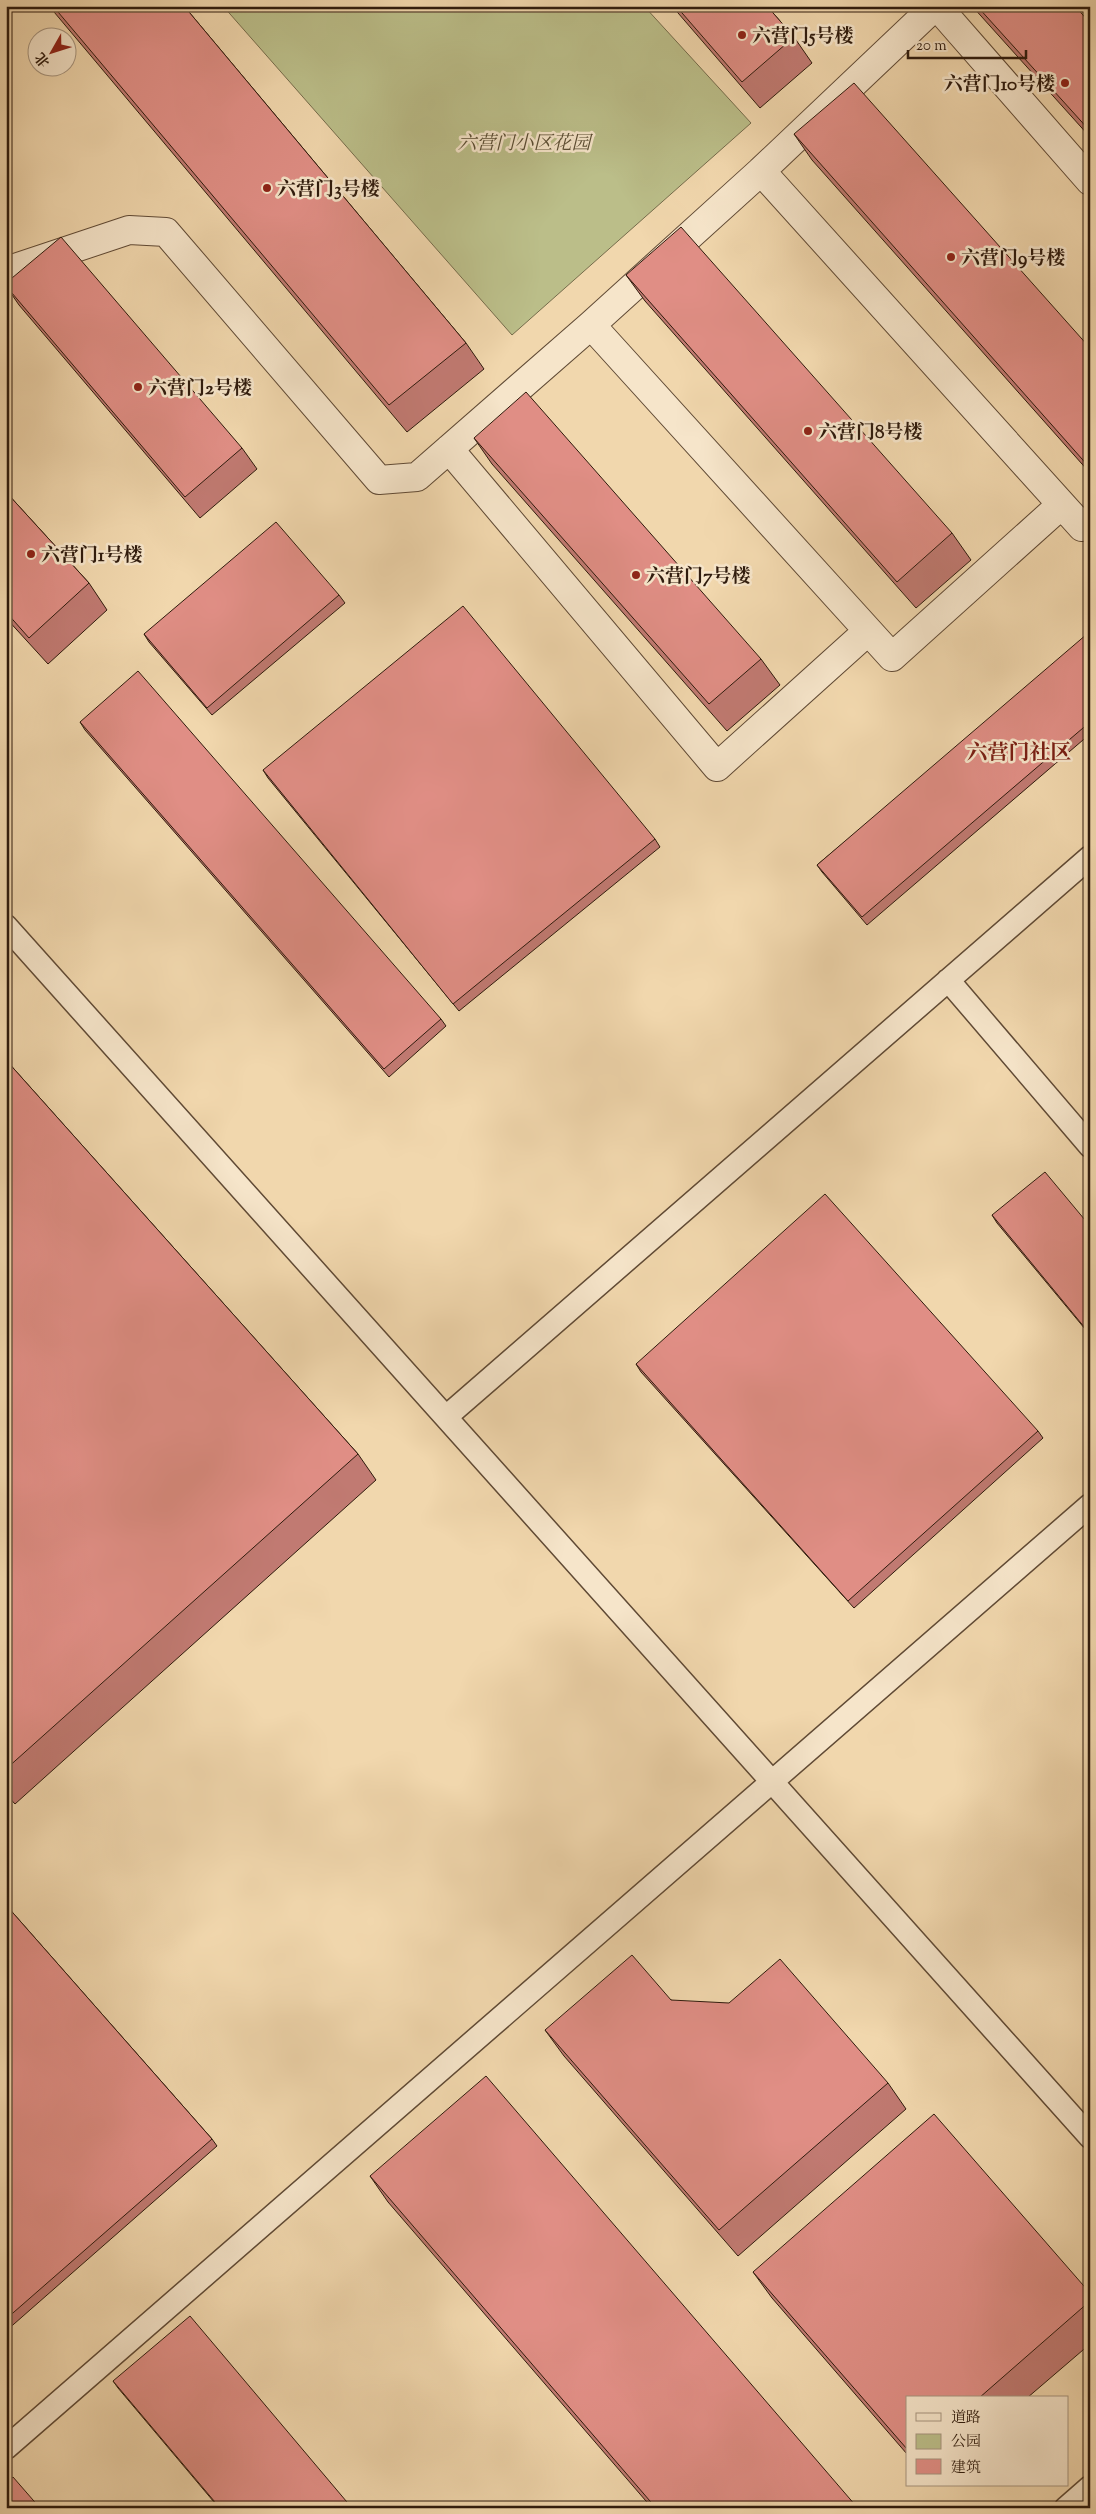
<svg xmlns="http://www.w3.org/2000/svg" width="1096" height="2514" font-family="'Sorts Mill Goudy','Noto Serif SC',serif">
<rect width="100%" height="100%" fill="#f1d7ad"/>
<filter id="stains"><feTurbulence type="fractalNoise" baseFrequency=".004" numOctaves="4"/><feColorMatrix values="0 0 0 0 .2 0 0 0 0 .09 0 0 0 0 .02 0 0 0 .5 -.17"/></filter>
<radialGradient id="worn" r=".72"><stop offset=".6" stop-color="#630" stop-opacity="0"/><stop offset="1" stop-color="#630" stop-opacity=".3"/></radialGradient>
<!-- green -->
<path fill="#bbbe89" stroke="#756c4b" d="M223 6H644L751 123 512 335Z"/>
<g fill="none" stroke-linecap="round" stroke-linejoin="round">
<defs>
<path id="lane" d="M6 926 1090 2137
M948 980 1090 1146
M446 1417 1090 857
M6 2448 1090 1505
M1066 2508 1090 2487"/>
<path id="street" d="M937 6 1090 181
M761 171 1082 527 1090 520
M6 271 129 230 166 232 379 480 417 477 591 325 761 171 935 6
M591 325 892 657 1061 505
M449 449 717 767 868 631"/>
</defs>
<!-- lane casing -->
<use href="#lane" stroke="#604a35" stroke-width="25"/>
<!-- street casing -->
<use href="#street" stroke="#604a35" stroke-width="30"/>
<!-- lane -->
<use href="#lane" stroke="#f6e5ca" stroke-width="22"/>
<!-- street -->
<use href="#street" stroke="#f6e5ca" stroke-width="28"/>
</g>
<!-- wall -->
<path fill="#c17a72" stroke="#2f1b0d" d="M49 6H184L466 343 484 369 407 432Z
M672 6H767L794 37 812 63 760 108Z
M972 6H1075L1090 23V137Z
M794 134 1090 348V473L812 160Z
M626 275 952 533 971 560 916 608 645 301Z
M6 286 242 448 257 469 200 518 19 305Z
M474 438 761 659 780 685 727 731 492 464Z
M6 492 89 583 107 610 48 664 6 618Z
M339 595 345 603 212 715 149 642 144 634Z
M1090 637V734L867 925 822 872 817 865Z
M80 722 441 1019 446 1026 389 1077 85 730Z
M263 770 655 839 660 847 459 1011 268 778Z
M6 1060 358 1454 376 1480 15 1804 6 1794Z
M992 1215 1090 1226V1335L997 1223Z
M636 1364 1038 1431 1043 1438 854 1608 641 1372Z
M6 1905 212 2139 217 2146 6 2331Z
M671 2000 888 2083 906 2109 738 2256 564 2056 545 2030Z
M370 2176 856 2506 857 2508H652L388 2202Z
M753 2272 1090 2293V2344L1027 2398H907V2454L772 2298Z
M113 2381 352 2508H219L118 2388Z"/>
<!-- building -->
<path fill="#e08e85" stroke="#2f1b0d" d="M53 6H184L466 343 389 405Z
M676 6H767L794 37 742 82Z
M977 6H1075L1090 23V131Z
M854 83 1090 348V468L794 134Z
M681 227 952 533 897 582 626 275Z
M61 237 242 448 185 497 6 286V283Z
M526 392 761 659 709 704 474 438Z
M6 492 89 583 29 638 6 612Z
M276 522 339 595 207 708 144 634Z
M463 606 655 839 453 1004 263 770Z
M1087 634 1090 637V722L862 917 817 865Z
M138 671 441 1019 384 1069 80 722Z
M6 1060 358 1454 6 1769Z
M1045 1172 1090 1226V1334L992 1215Z
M825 1194 1038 1431 848 1601 636 1364Z
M6 1905 212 2139 6 2319Z
M632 1955 671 2000 729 2003 780 1959 888 2083 719 2230 545 2030Z
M486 2076 856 2506 853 2508H656L370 2176Z
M934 2114 1090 2293V2301L979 2398H907V2449L753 2272Z
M190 2316 352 2508H220L113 2381Z
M13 2477 40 2508H6V2483Z"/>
<!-- markers -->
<g fill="#8f2418" stroke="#f6e5ca" stroke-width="2">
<circle cx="742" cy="35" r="5"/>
<circle cx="1065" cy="83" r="5"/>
<circle cx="267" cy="188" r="5"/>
<circle cx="951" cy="257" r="5"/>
<circle cx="138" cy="387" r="5"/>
<circle cx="808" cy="431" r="5"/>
<circle cx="31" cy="554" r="5"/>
<circle cx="636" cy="575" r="5"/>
</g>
<g text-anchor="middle" stroke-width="5" stroke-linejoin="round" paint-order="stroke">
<!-- poi labels -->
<g font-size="19" font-weight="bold" fill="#2f1b0d" stroke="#f6e5ca" text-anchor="start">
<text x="752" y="42">六营门5号楼</text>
<text x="1055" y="90" text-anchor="end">六营门10号楼</text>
<text x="277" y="195">六营门3号楼</text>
<text x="961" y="264">六营门9号楼</text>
<text x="148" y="394">六营门2号楼</text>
<text x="818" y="438">六营门8号楼</text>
<text x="41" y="561">六营门1号楼</text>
<text x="646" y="582">六营门7号楼</text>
</g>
<!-- park labels -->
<g font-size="19" font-style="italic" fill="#594c32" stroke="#f6e5ca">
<text x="524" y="149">六营门小区花园</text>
</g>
<!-- quarter labels -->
<g font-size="21" font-weight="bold" fill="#7a1f14" stroke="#f6e5ca">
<text x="1019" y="759">六营门社区</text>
</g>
</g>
<!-- margin -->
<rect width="1096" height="2514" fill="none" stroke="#f1d7ad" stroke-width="25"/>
<rect x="8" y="8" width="1081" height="2499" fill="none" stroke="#2f1b0d" stroke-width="2.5"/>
<rect x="12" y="12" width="1071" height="2489" fill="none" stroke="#2f1b0d"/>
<!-- legend -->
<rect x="906" y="2396" width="162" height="90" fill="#f6e5ca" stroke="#a6947e"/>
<rect x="916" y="2413" width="25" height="8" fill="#f6e5ca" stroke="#a6947e"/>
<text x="951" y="2422" font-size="15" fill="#2f1b0d">道路</text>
<rect x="916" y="2434" width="25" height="15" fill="#bbbe89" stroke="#a6947e"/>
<text x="951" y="2446" font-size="15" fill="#2f1b0d">公园</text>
<rect x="916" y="2459" width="25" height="15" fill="#e08e85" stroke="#a6947e"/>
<text x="951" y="2472" font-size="15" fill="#2f1b0d">建筑</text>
<!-- north arrow -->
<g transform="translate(52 52) rotate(231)"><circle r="24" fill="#f6e5ca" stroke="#a6947e"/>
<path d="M0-4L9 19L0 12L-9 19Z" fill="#8f2418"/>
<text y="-8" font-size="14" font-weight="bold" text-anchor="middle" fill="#2f1b0d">北</text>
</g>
<!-- scale -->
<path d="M908 50v8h118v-8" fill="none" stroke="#2f1b0d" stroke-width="2.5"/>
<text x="916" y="50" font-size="15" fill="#2f1b0d" stroke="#f6e5ca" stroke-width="4" paint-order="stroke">20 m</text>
<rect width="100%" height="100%" filter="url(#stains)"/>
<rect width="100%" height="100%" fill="url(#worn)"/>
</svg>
